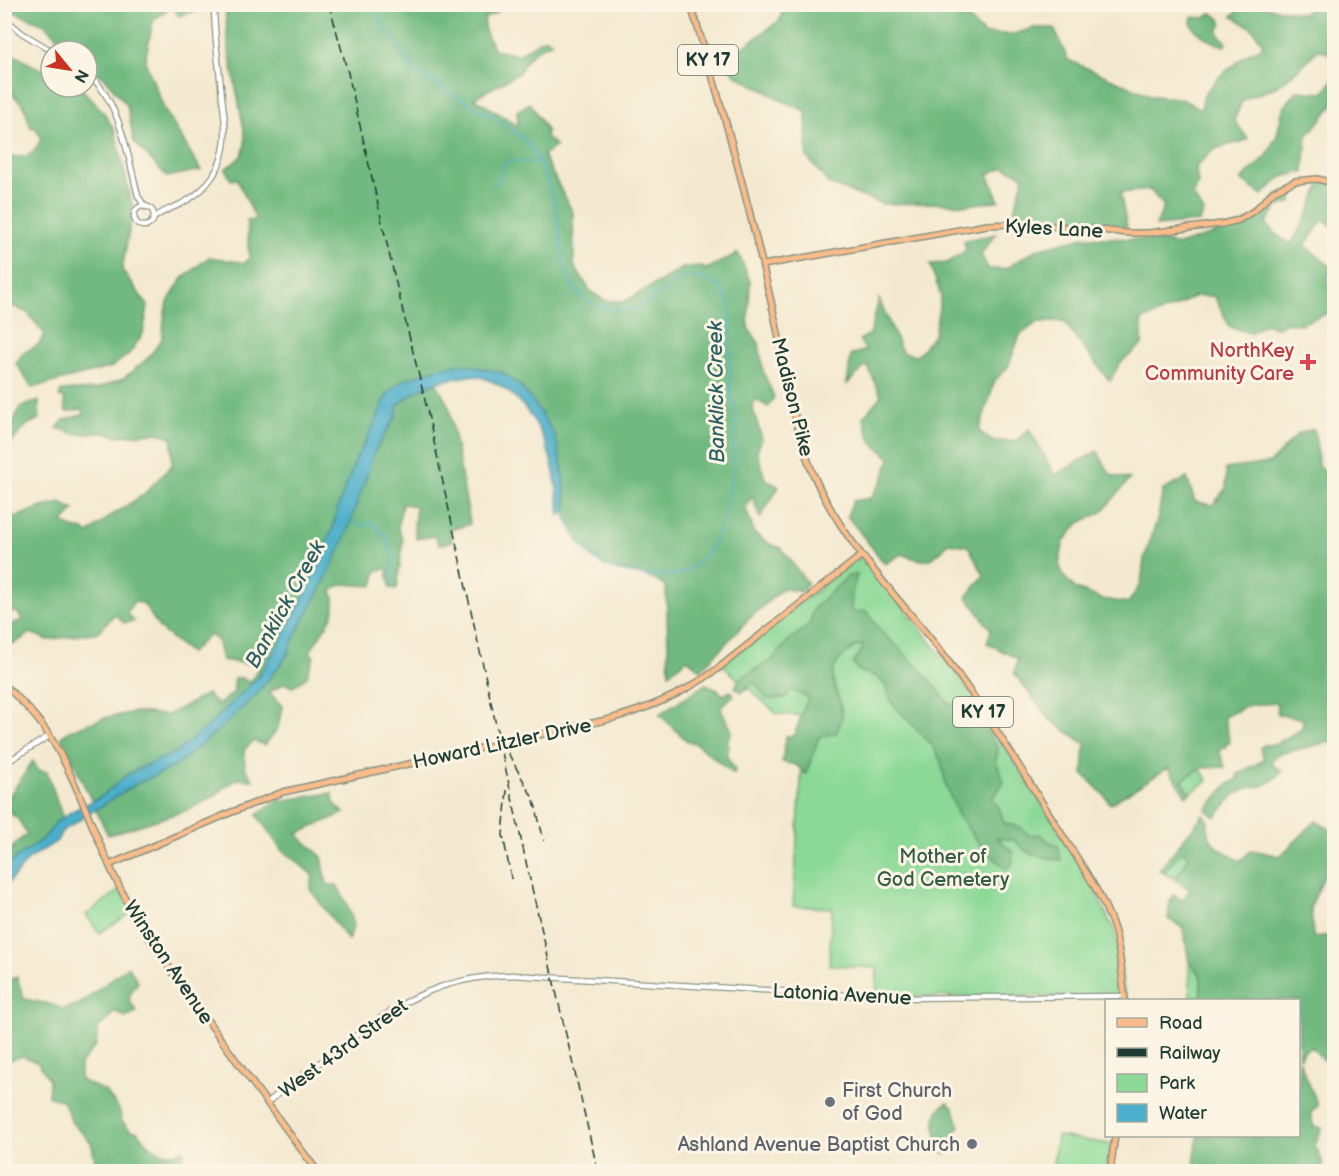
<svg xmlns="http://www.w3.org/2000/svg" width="1339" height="1176" font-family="'Balsamiq Sans',sans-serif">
<rect width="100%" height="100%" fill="#fcf5e5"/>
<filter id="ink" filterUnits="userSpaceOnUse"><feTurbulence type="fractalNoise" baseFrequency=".0167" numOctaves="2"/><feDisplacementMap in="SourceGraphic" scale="12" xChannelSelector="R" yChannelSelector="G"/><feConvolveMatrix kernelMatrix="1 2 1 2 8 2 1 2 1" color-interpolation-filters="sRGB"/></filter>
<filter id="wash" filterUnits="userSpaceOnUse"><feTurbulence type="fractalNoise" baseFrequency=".008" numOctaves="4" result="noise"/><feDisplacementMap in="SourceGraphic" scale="24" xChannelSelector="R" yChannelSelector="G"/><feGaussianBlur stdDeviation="1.35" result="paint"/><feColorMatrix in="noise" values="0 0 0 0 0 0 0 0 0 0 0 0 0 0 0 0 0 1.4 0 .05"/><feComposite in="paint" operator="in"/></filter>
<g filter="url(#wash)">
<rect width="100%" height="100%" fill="#f4e9d0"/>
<!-- green -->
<path fill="#8cd997" stroke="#568b66" stroke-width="1.5" d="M862 555 961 680 1087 873 1115 932 1125 996 876 997 877 968 829 965 832 908 793 906 805 716 777 714 722 665Z
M1200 768 1208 781 1190 793 1182 780Z
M1182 852 1188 854V859L1177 877 1174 875 1172 878 1164 873 1178 855Z
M121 889 133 912 99 933 86 915Z
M1189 961 1201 976V998H1190Z
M1057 1136 1111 1144 1107 1171H1052Z"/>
<!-- forest -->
<path fill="#71b980" stroke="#487b5a" stroke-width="1.5" d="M5 4 209 5 208 8 179 16 172 6 153 21 145 61 165 111 201 170 167 177 134 142 127 105 104 78 87 65V51H70L45 24 5 9Z
M225 5H499L501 8 496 13 485 18 484 28 494 50 518 55 539 41 546 38 552 42 536 50 525 62 519 73 474 98 518 126 517 111 530 103 546 129V137L556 146 543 155 573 213 574 266 591 292 604 300 624 302 683 268 698 266 707 269 738 253 750 281 748 328 759 343 763 371 774 397 768 407 755 399 753 409 762 439 757 451 765 479 779 487 760 518 752 496 746 508 754 533 770 544 781 548 808 584 801 592 783 588 748 620 701 670 687 659 669 674 666 586 647 576 606 567 589 554 578 542 564 513 562 492 549 440 519 394 473 372 433 376 449 407 470 524 450 530 452 541 439 545 435 536 416 539 414 524 416 506 402 504 398 528 403 540 397 589 390 588 387 569 377 570 373 586 342 584 332 591C338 609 333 616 323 631 318 638 314 645 310 652L314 657 306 678 292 687 285 683 269 692 282 706 278 728 265 745 253 741 244 750 245 768 253 780 237 779 223 788 218 794 188 810 108 835 61 737 71 730 104 718 135 712 168 715 207 694 218 705 234 692V678H242L250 683 261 662 249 664 222 660 217 639 209 635 190 653 160 629 143 603 133 602 127 614 134 621 124 623 115 614 98 632 48 640 31 633 15 643 5 646V626L23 620 16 611 5 615 4 514 16 517 39 508 60 503 74 510 63 522 72 528 84 530 88 534 110 516 142 496 172 465V437L158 433 117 436 106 433 75 434 57 428 64 420 85 414 82 409 66 412 64 398 59 397 61 391 96 389 123 379 148 358 162 339 165 311 169 300 182 279 209 257 245 263 249 258 247 220H256L237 179 231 180 225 169C241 158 246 155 245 135L228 46Z
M783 5H955L984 34H1015L1033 28H1054L1068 60 1152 96 1179 98 1201 109 1204 94 1220 76 1249 53 1264 46 1252 28 1232 16 1244 5H1255L1304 14 1312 5H1334V56L1319 49 1301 67 1278 86 1243 100 1234 120 1248 139C1237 145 1234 143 1224 146 1213 148 1204 159 1196 167L1198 185 1193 196 1204 212 1199 222 1156 226 1164 206 1150 190 1120 193 1127 227 1013 214 1024 176 1004 167 988 174 999 201 967 205 936 203 882 204 829 184 807 157 806 111 787 103 737 76 723 62 780 20Z
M1212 13C1220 18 1225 23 1218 31L1220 36 1227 42 1225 46C1216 45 1193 32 1191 22 1191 20 1192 18 1192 17L1204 18Z
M5 50 34 66 51 73V87H80L104 113 115 131 133 208 122 270 148 306 143 334 129 354 112 367 32 388 16 363 23 353 38 345 45 335 28 313 5 303 4 155 7 157C27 157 34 158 41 138L35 127 31 128 24 106 5 87Z
M1334 79V104L1307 136 1304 172 1282 177 1262 195 1241 180 1266 157 1277 135 1283 108 1297 91 1323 93Z
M1334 178V227L1323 220 1305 245 1332 268 1327 282 1334 293V311L1300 324 1287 322 1275 328 1266 323 1250 333 1230 327 1214 296H1195L1177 306 1142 320V345L1120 363 1110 381 1081 345 1064 321 1038 322 1020 335 1008 367 995 380 979 431 992 441H1016L1029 429 1055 475 1097 451 1111 475 1130 479 1102 512 1079 523 1064 541 1059 564 1064 577 1076 589 1102 599 1128 603 1141 584 1144 559 1158 517 1163 490 1187 478 1195 502 1213 505 1226 488V469L1270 463 1298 434 1314 429 1317 449 1318 465 1334 476V741L1279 754 1271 761 1272 764 1282 771 1276 778 1263 786 1247 788 1234 795 1216 817 1206 810 1228 784 1238 779 1237 775C1246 768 1256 766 1264 759L1260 748 1264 745 1276 744 1302 729 1303 719 1277 714V703L1249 705 1224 717 1230 743 1225 744 1226 747 1219 750 1225 767 1201 768 1182 780 1190 793 1186 796 1168 768 1110 804 1104 795 1083 774 1085 744 1050 720 1014 673 1018 659 987 643 991 630 967 597 984 575 968 546 948 543C932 563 926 564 902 554L885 564 847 516 853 501 871 498 883 479 890 458 871 441 863 417 881 396 867 365 847 384 851 355 866 350 859 340 870 334 879 299 902 352 917 356 934 335 941 296 930 264 947 263 966 250 964 240 996 234 981 254 988 269H1005L1037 249 1084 237 1157 240 1179 245 1237 226 1257 217 1277 195 1295 188 1291 203 1277 207 1266 223 1278 236 1291 244 1308 214 1320 185Z
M39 401V419L27 425 5 450V441L20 407Z
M857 574 852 593 851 612 866 611C874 621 883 637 894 643L931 681 949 704 961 707 967 702 998 748 996 761 1004 782 992 799 999 807 1004 823 1020 827 1029 835 1040 834 1050 842 1058 846 1061 860 1038 856 1027 852 1014 840 997 838 1013 852 1012 865 1006 869 981 846 958 815 946 786 941 761 932 745 892 703 885 685 877 677 859 671 853 664 862 650 863 645C856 645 852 649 847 653 819 674 841 691 842 715 842 722 839 727 836 733L819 737 806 774 796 765 782 762 786 736H794L808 697 790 690 786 698 767 699 754 682 742 692 735 688 739 679 772 660 788 641 809 625 814 608 847 577Z
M706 684 718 690 723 695 731 691 734 695 720 707 732 731 727 741 729 746 727 757 735 769 734 774 695 743 687 741 659 714Z
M33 761 38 770 47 772 63 818 57 821 47 835 29 849 16 858 5 869V859L15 844 27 834 17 817 10 814 5 802Z
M332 793 334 803 344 813 297 834 322 857 327 885H337L348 906 354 925 348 940 310 889 313 876 293 858 282 851 257 815 277 801Z
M1203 815 1206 816C1210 825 1207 823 1208 830 1209 846 1229 854 1240 861L1252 850 1280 856 1316 821 1334 832V873L1326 872 1311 906 1313 937 1334 935V1066L1322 1059 1312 1047 1305 1050 1299 1059 1298 1000H1171L1201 998V976L1189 961 1183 928 1168 919 1170 901 1173 895 1183 900 1190 889 1175 880 1188 859V854L1182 852 1178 855 1164 873 1159 870Z
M128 966 138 982 131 992 129 1000 137 1012 125 1017 114 1011 108 1020 98 1027 96 1046 80 1064V1080L105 1091 119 1109 122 1121 130 1130 138 1132 147 1143 162 1153H175L185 1149 181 1163 195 1165 193 1171 102 1172 97 1168 91 1142 72 1123 63 1100 48 1097 49 1080 38 1063 23 1056 9 1060 5 1051V981L17 977 24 999 49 1004 63 1009 80 1004Z
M1299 1060 1318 1105 1311 1112 1313 1126 1322 1128 1315 1145 1322 1161 1324 1171H1193L1198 1136H1298Z
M948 1102 954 1109 959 1125 947 1154C936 1153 936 1146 937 1136 937 1128 936 1135 935 1126 933 1117 940 1106 948 1102Z"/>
<!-- water -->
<path fill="#4cafcb" stroke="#367680" stroke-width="1.5" d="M464 364 503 373 520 386 535 404 555 435 562 467 567 508 560 516C558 496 556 476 550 457 540 421 513 384 476 376 470 375 463 377 458 378 432 381 416 389 397 406V415L376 449 345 538 323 585 295 636 287 656 256 695 222 727 174 767 136 784 62 831 57 841 29 859 5 887V869L16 858 29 849 47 835 57 821 63 818 70 812 101 797 128 774 176 752 207 727 258 677 283 637 309 586 332 530 338 507 356 459 376 421 387 394 402 381 438 368Z"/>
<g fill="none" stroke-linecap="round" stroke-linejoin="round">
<!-- stream -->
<path stroke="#4cafcb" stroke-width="1.5" d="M369 4 409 63 420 75C438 85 457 96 476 107 497 119 519 130 533 151 543 166 554 197 557 215 564 253 558 298 607 308 617 310 629 311 639 307 655 300 670 286 685 277 700 275 721 284 727 298 735 320 729 360 730 385 730 395 735 405 736 416 737 426 735 437 734 448 732 488 726 554 683 572 671 578 643 575 629 573 622 571 614 571 607 567 586 558 571 532 564 511
M494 185 500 179 504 163 516 161 538 163
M352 520 361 527 365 524 368 525 369 521 376 526 379 532 383 531 385 536 387 539 388 544C396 553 390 571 393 583"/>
</g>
</g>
<g filter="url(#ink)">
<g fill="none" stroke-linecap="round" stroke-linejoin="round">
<defs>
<path id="minor" d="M4 18 22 33 52 51
M87 73C120 100 128 156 138 196L145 207
M134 216a10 10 0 1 1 20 0a10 10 0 1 1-20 0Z
M153 219C161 211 170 209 181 204 190 199 200 193 206 185 216 174 222 161 224 147 227 131 224 114 222 97 219 66 214 35 214 4
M4 764 49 736
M267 1103C287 1086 309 1071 330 1055 393 1008 430 977 512 975L896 998 1125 996"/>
<path id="major" d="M690 4C703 41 713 79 724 116 742 180 758 245 773 310 787 370 792 431 819 487 847 545 894 593 934 643 979 699 1016 762 1055 823 1076 858 1101 890 1114 929 1121 953 1122 977 1125 1000
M763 265 987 225 1017 224 1093 229 1127 233H1148L1222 224 1239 220 1255 210 1274 191 1295 181 1317 179 1334 183
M4 685C20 699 35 714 47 732 82 786 97 849 129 905 151 944 179 981 205 1017 242 1069 280 1121 318 1172
M109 865 232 812 283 792 606 720C648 709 681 695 716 670L862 555
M1110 1172 1115 1136"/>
</defs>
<!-- minor casing -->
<use href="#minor" stroke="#8a9382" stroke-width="7"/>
<!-- major casing -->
<use href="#major" stroke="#8a9382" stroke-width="8"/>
<!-- minor -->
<use href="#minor" stroke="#fff" stroke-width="4.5"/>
<!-- major -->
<use href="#major" stroke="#f9bc8a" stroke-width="5"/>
<!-- rail -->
<path stroke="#1f3d34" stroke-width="1.5" stroke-dasharray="9 4.5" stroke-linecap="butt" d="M329 4 348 73 395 279 424 396 528 871 598 1172
M508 753 534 800 544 841
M507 790 503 835 512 883"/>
</g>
</g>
<!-- markers -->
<path fill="#e0444e" stroke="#fcf5e5" stroke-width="2" d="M1305 353h6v6h6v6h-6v6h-6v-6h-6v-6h6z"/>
<g fill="#6b7280" stroke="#fcf5e5" stroke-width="2">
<circle cx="830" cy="1102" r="6"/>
<circle cx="972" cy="1144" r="6"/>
</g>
<g text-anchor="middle" stroke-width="6" stroke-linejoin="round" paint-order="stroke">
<!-- shield labels -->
<g fill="#fcf5e5" stroke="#617469" stroke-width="1.5">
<rect x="678" y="45" width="60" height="30" rx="4.5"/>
<rect x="953" y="697" width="60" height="30" rx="4.5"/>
</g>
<g font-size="18" font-weight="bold" fill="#1f3d34">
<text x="708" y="66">KY 17</text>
<text x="983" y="718">KY 17</text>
</g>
<!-- street labels -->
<g font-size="20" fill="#1f3d34" stroke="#fcf5e5">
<text transform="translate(1054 228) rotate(3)" y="7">Kyles Lane</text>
<text transform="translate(793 397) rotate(76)" y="7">Madison Pike</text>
<text transform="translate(502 743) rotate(-12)" y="7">Howard Litzler Drive</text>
<text transform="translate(169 962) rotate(56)" y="7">Winston Avenue</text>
<text transform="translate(842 994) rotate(3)" y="7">Latonia Avenue</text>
<text transform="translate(343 1048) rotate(-36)" y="7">West 43rd Street</text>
</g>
<!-- health labels -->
<g font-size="20" fill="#be3a42" stroke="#fcf5e5" text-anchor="end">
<text x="1294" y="357">NorthKey<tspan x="1294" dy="23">Community Care</tspan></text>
</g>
<!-- park labels -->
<g font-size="20" fill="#355c48" stroke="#fcf5e5">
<text x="943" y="863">Mother of<tspan x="943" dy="23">God Cemetery</tspan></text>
</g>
<!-- worship labels -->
<g font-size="20" fill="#5b616d" stroke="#fcf5e5" text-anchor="start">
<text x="842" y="1097">First Church<tspan x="842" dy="23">of God</tspan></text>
<text x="960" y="1151" text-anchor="end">Ashland Avenue Baptist Church</text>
</g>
<!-- water labels -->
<g font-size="21" font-style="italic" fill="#2c5f61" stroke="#fcf5e5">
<text transform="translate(716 392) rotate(-91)" y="7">Banklick Creek</text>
<text transform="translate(285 604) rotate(-61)" y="7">Banklick Creek</text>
</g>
</g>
<!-- margin -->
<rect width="1339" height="1176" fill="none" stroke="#fcf5e5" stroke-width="24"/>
<!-- legend -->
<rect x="1105" y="999" width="195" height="138" fill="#fcf5e5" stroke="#a4ab9e" stroke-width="1.5"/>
<rect x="1117" y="1018" width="30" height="9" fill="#f9bc8a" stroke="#a4ab9e" stroke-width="1.5"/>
<text x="1159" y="1029" font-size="18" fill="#1f3d34">Road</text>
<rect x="1117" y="1048" width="30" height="9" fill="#1f3d34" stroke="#a4ab9e" stroke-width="1.5"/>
<text x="1159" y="1059" font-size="18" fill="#1f3d34">Railway</text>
<rect x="1117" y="1074" width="30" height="18" fill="#8cd997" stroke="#a4ab9e" stroke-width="1.5"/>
<text x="1159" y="1089" font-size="18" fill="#1f3d34">Park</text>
<rect x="1117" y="1104" width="30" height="18" fill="#4cafcb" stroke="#a4ab9e" stroke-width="1.5"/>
<text x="1159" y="1119" font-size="18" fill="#1f3d34">Water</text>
<!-- north arrow -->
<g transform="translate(69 69) rotate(120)"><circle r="28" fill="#fcf5e5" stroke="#a4ab9e" stroke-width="1.5"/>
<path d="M0-4.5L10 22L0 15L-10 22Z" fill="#c8321e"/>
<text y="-9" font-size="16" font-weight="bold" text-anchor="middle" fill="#1f3d34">N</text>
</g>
</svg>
